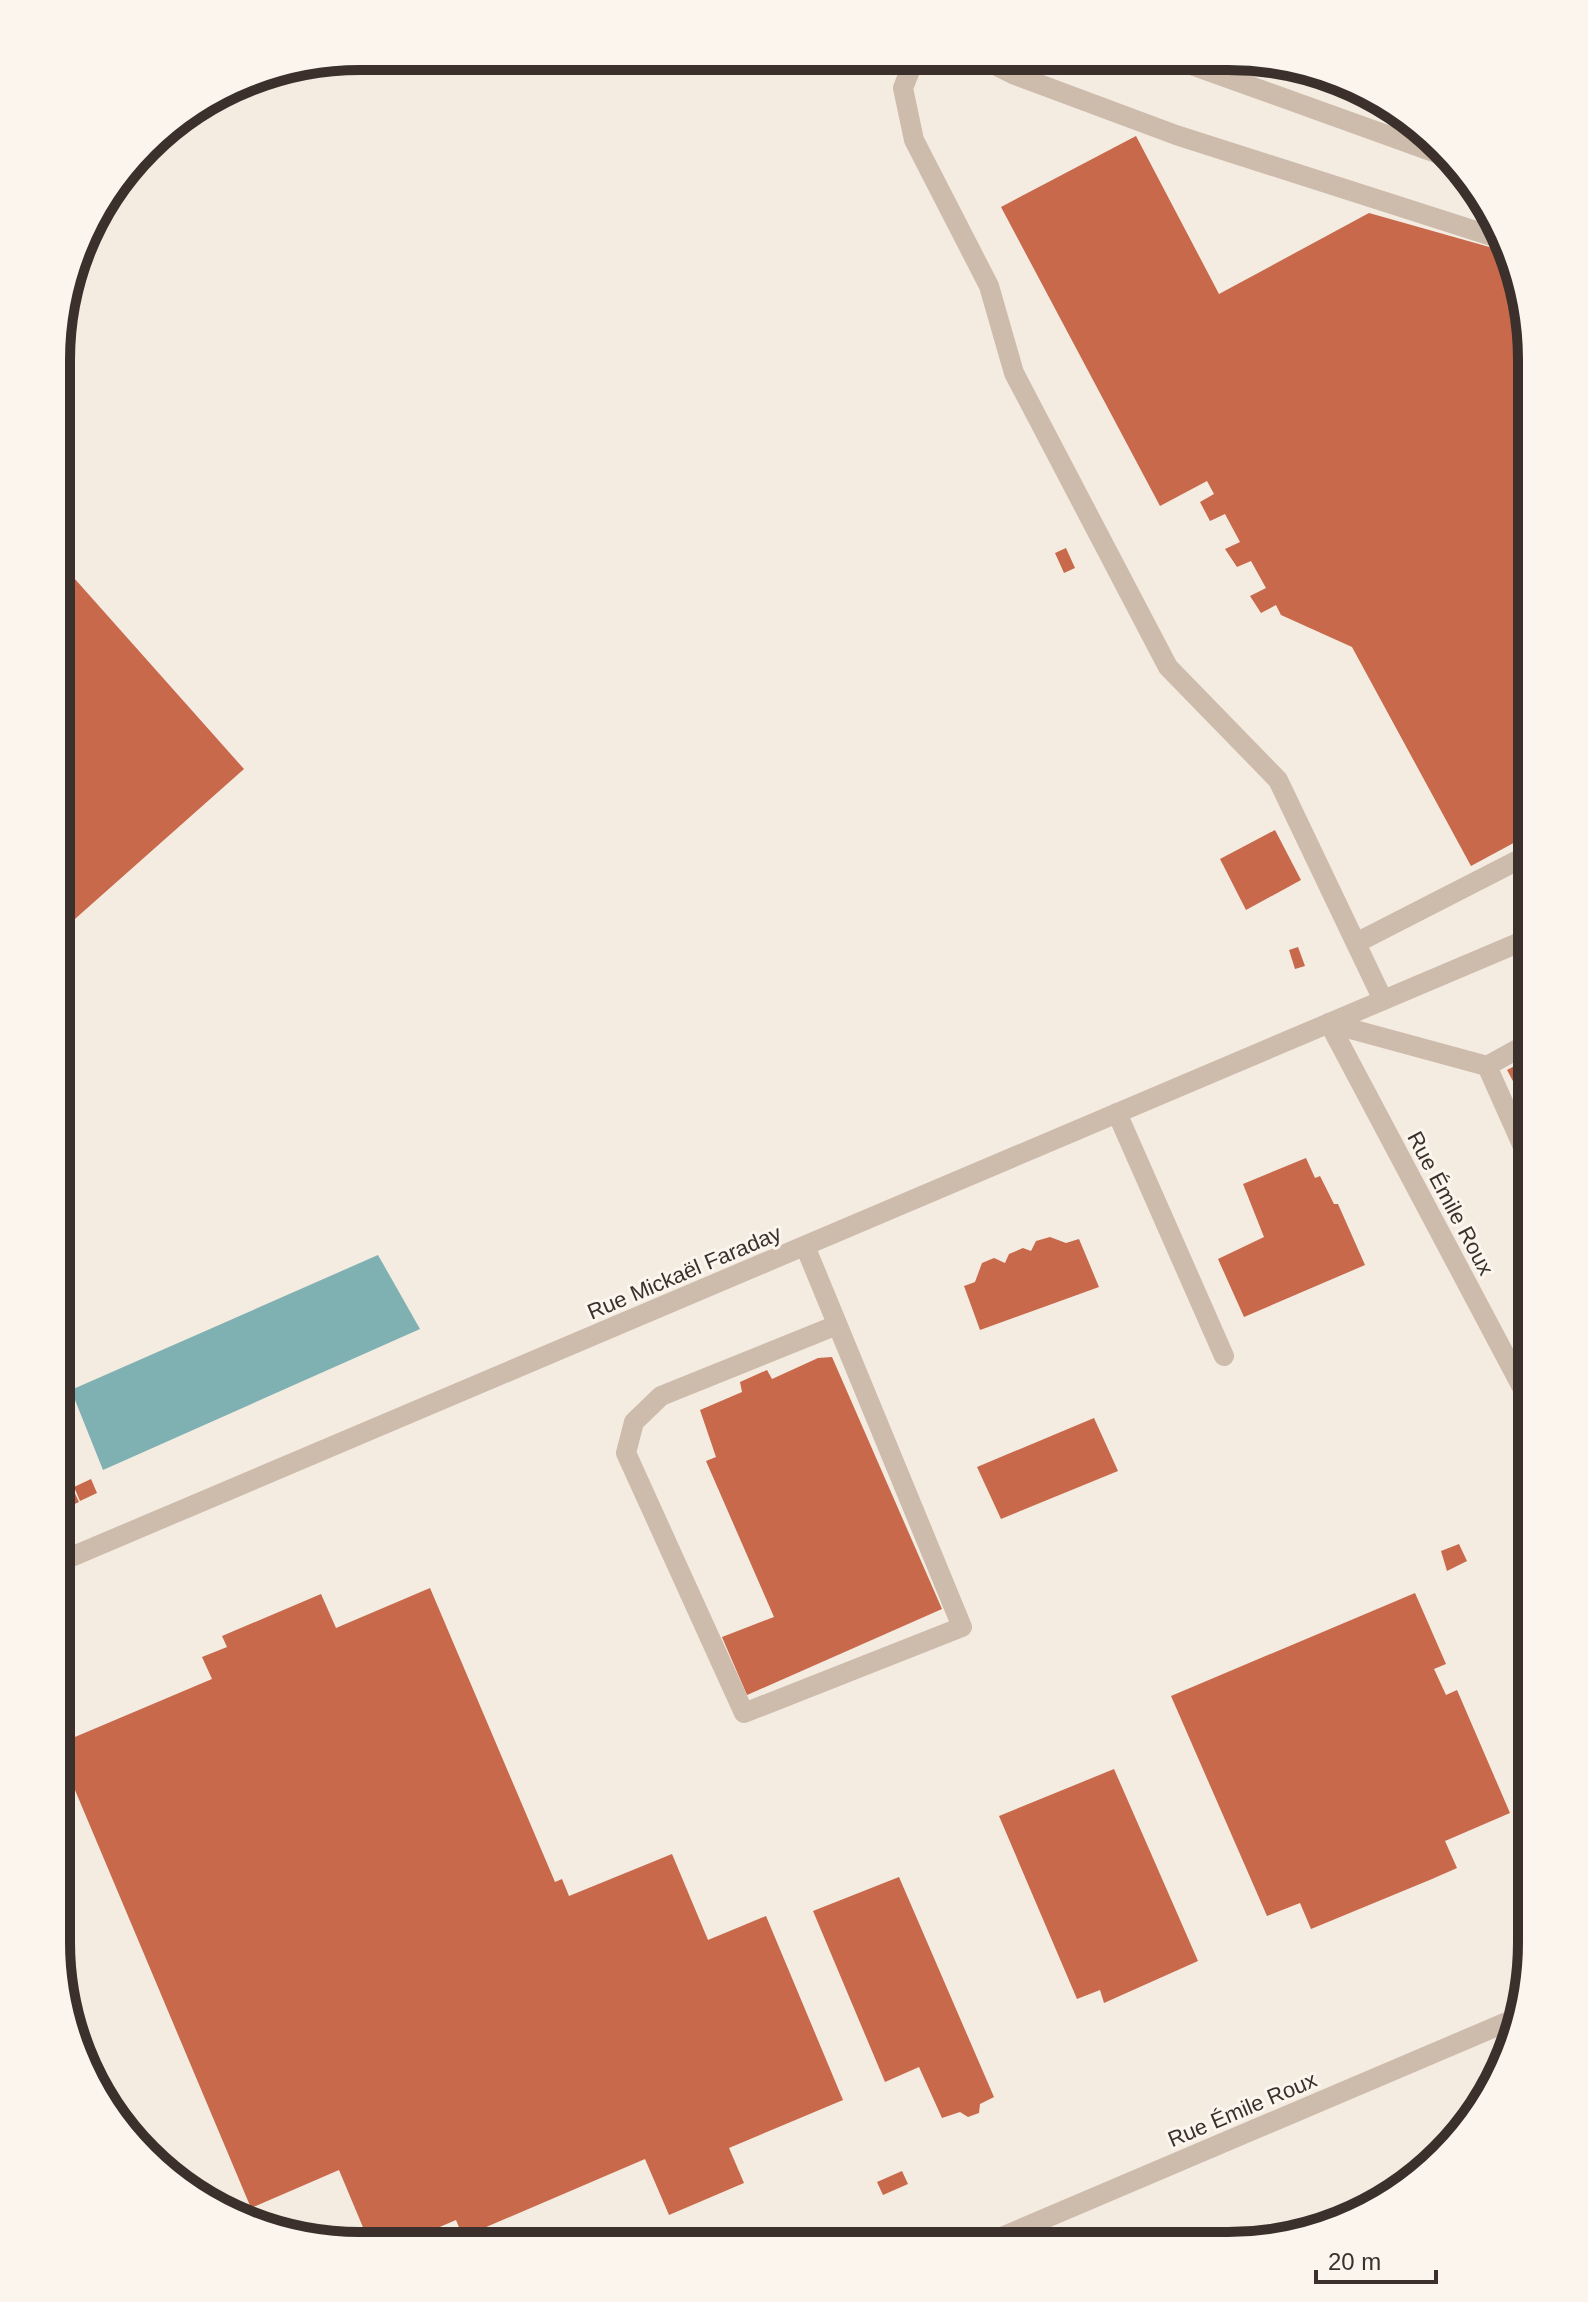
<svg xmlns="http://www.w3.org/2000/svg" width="1588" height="2302" font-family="Helvetica,sans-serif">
<rect width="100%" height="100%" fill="#f4ebe1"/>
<!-- water -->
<path fill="#7fb0b2" d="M378 1255 420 1329 103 1470 71 1390Z"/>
<!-- building -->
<path fill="#c8694b" d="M1136 136 1219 294 1369 213 1507 252 1532 359V833L1471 866 1352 647 1281 615 1276 605 1261 613 1250 596 1266 588 1251 561 1237 567 1225 549 1240 542 1225 514 1210 521 1200 502 1214 494 1207 481 1160 506 1001 207Z
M1066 548 1075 568 1064 573 1055 553Z
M58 560 244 769 58 934Z
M1275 830 1301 880 1246 910 1220 859Z
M1298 947 1305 966 1295 969 1289 950Z
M1532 1057V1116L1507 1070Z
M1306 1158 1315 1178 1320 1176 1334 1204H1338L1365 1265 1244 1317 1218 1259 1264 1237 1243 1184Z
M1050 1237 1066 1243 1079 1239 1099 1287 980 1330 964 1286 975 1282 982 1263 994 1258 1005 1263 1009 1254 1023 1248 1031 1251 1036 1241Z
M832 1357 942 1609 747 1695 722 1637 774 1617 706 1461 716 1457 700 1410 742 1392 740 1382 767 1370 772 1379 818 1358Z
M1094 1418 1118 1471 1001 1519 977 1467Z
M91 1479 97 1493 80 1501 74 1487Z
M69 1481 79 1502 57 1512V1486Z
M1459 1544 1467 1561 1447 1571 1441 1551Z
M430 1588 555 1882 562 1879 569 1896 672 1854 708 1940 766 1916 843 2100 729 2148 744 2183 669 2215 645 2159 463 2237 456 2220 400 2244H370L339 2170 251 2208 56 1745 212 1679 202 1657 227 1647 222 1636 321 1594 336 1628Z
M1415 1593 1446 1664 1434 1669 1446 1695 1457 1690 1510 1813 1445 1841 1457 1868 1432 1879 1311 1929 1300 1903 1267 1916 1171 1696Z
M1114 1769 1198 1961 1104 2003 1100 1990 1077 1999 999 1816Z
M899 1877 994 2097 980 2104 979 2113 968 2117 960 2112 942 2118 919 2067 885 2082 813 1911Z
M902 2171 908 2184 883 2195 877 2182Z"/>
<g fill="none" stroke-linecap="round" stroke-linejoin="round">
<!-- lane -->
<path stroke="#cdbbac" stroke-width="20" d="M915 58 903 88 914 140 989 286 1014 373 1168 667 1278 780 1383 1000
M981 58 1015 75 1176 135 1504 240
M1172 58 1442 155
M1356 943 1532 853
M1329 1023 1487 1066 1532 1167
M1487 1066 1532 1041
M1117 1113 1224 1356
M805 1246 962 1627 744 1713 626 1453 634 1422 661 1396 837 1325"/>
<!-- street -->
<path stroke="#cdbbac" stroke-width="20" d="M1329 1023 1532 1406
M57 1563 1532 937
M983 2245 1521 2016"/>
</g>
<g text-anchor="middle" stroke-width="6" stroke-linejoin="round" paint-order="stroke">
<!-- street labels -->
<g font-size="22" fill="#3b302b" stroke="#fbf5ee">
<text transform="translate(1451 1203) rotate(62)" y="8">Rue Émile Roux</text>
<text transform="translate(684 1272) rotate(-23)" y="8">Rue Mickaël Faraday</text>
<text transform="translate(1242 2109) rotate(-23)" y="8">Rue Émile Roux</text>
</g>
</g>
<!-- crop -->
<path d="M0 0H1588V2302H0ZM360 70H1228A290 290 0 0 1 1518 360V1942A290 290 0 0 1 1228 2232H360A290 290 0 0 1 70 1942V360A290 290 0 0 1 360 70Z" fill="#fbf5ee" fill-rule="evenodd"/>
<path fill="none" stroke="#3b302b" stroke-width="10" d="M360 70H1228A290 290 0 0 1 1518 360V1942A290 290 0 0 1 1228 2232H360A290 290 0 0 1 70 1942V360A290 290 0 0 1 360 70Z"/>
<!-- scale -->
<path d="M1316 2270v12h120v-12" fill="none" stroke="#3b302b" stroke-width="4"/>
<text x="1328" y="2270" font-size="24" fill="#3b302b" stroke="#fbf5ee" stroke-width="6" paint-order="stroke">20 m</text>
</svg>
